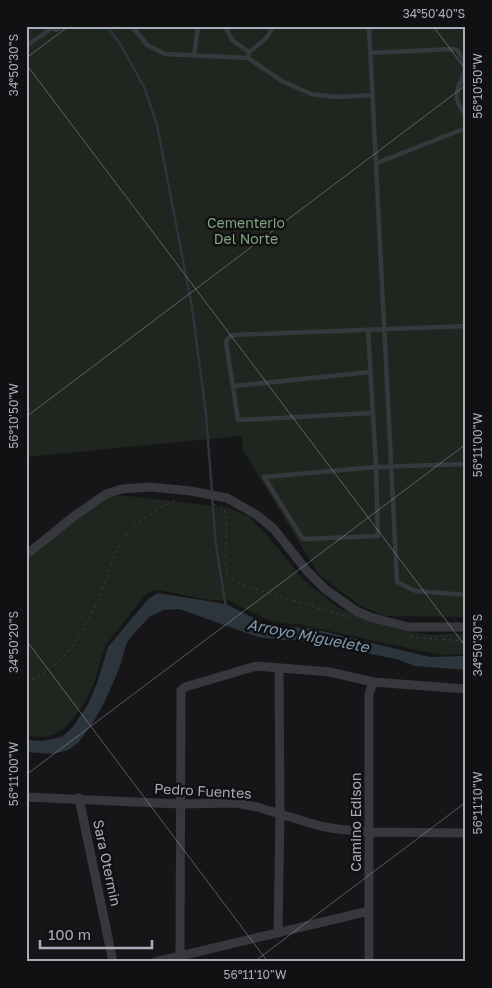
<svg xmlns="http://www.w3.org/2000/svg" width="492" height="988" font-family="'Golos Text',sans-serif">
<rect width="100%" height="100%" fill="#161618"/>
<!-- green -->
<path fill="#1e261f" d="M26 26H466V617L385 616 361 606 319 575 243 450 241 436 26 457Z
M115 496H129L229 508 249 517 266 534 304 580 339 608 403 631 432 635 466 633V654L443 655 430 653 297 624 282 623 268 620 229 601 209 600 158 590 147 593 105 646 94 683 84 704 67 726 55 734 45 737 26 736V562L98 499Z"/>
<!-- water -->
<path fill="#2c353c" d="M158 593 226 604 266 624 285 627 310 628 430 657 466 656V670L415 666 396 659 298 640H281L258 637 179 609 164 610 149 617 130 638 126 645 119 669 104 703 94 721 78 743 68 750 53 754 26 752V740L42 741 62 737 73 727 88 704 97 683 108 647 148 599Z"/>
<g fill="none" stroke-linecap="round" stroke-linejoin="round">
<!-- stream -->
<path stroke="#2c353c" stroke-width="2.5" d="M107 26 121 45 144 87 157 125 192 307 206 414 212 493
M212 498 216 546 226 607"/>
<!-- path -->
<path stroke="#3d3f44" stroke-width="1" stroke-dasharray="2.5 4" stroke-linecap="butt" d="M214 504 224 508C230 529 223 553 227 575L239 584 351 618
M410 636 419 638 466 641
M26 682C73 663 91 618 108 575 112 565 115 552 121 543 133 522 157 509 178 499"/>
<!-- lane -->
<path stroke="#37383d" stroke-width="4.5" d="M47 26 56 30 63 26
M132 26 147 45 165 54 248 58 282 81 311 94 335 97 373 95
M225 26 232 40 249 52
M369 26 397 582 416 591 466 595
M26 46 51 29
M370 53 451 49 457 50C475 75 455 79 457 99 458 105 463 111 466 116
M194 56 198 26
M248 58 249 52C258 45 270 38 272 26
M377 163 466 128
M368 329 376 467 378 536 303 539 264 477 376 467 466 464
M233 386 371 372
M372 413 238 420 226 342 228 338 233 335 466 326"/>
<!-- street -->
<path stroke="#37383d" stroke-width="9" d="M26 555 73 517 106 494 122 489 150 487 191 491 227 498 257 515 274 529 307 571 325 589 356 611 370 617 408 627H466
M26 797 179 804 236 803 257 807 320 826 337 829 370 832 466 833
M79 798 113 962
M278 933 280 814 279 668
M155 962 369 911
M180 962 181 690 185 687 256 666 330 672 373 682 466 689
M369 962V694L373 682"/>
</g>
<!-- ticks -->
<path fill="none" stroke="#a8adb8" stroke-width="1" stroke-opacity="0.45" d="M433 26 466 70M26 58 69 26M26 64 466 647M26 417 466 85M26 640 268 962M26 775 466 444M254 962 466 802"/>
<g text-anchor="middle" stroke-width="5" stroke-linejoin="round" paint-order="stroke">
<!-- park labels -->
<g font-size="14" fill="#7fa381" stroke="#111113">
<text x="246" y="228">Cementerio<tspan x="246" dy="16">Del Norte</tspan></text>
</g>
<!-- street labels -->
<g font-size="14" fill="#a8adb8" stroke="#111113">
<text transform="translate(203 791) rotate(3)" y="5">Pedro Fuentes</text>
<text transform="translate(356 822) rotate(-90)" y="5">Camino Edison</text>
<text transform="translate(107 863) rotate(78)" y="5">Sara Otermin</text>
</g>
<!-- water labels -->
<g font-size="15" font-style="italic" fill="#7f9bb3" stroke="#111113">
<text transform="translate(308 636) rotate(11)" y="5">Arroyo Miguelete</text>
</g>
</g>
<!-- border -->
<rect width="492" height="988" fill="none" stroke="#111113" stroke-width="55"/>
<!-- scale -->
<path d="M40 940v8h112v-8" fill="none" stroke="#a8adb8" stroke-width="2.5"/>
<text x="48" y="940" font-size="15" fill="#a8adb8" stroke="#111113" stroke-width="4" paint-order="stroke">100 m</text>
<rect x="28" y="28" width="436" height="932" fill="none" stroke="#a8adb8" stroke-width="2"/>
<g font-size="12" text-anchor="middle" fill="#a8adb8">
<text x="434" y="18">34°50'40"S</text>
<text transform="translate(14 65) rotate(-90)" y="4">34°50'30"S</text>
<text transform="translate(478 86) rotate(-90)" y="4">56°10'50"W</text>
<text transform="translate(14 416) rotate(-90)" y="4">56°10'50"W</text>
<text transform="translate(478 445) rotate(-90)" y="4">56°11'00"W</text>
<text transform="translate(14 642) rotate(-90)" y="4">34°50'20"S</text>
<text transform="translate(478 645) rotate(-90)" y="4">34°50'30"S</text>
<text transform="translate(14 774) rotate(-90)" y="4">56°11'00"W</text>
<text transform="translate(478 803) rotate(-90)" y="4">56°11'10"W</text>
<text x="255" y="979">56°11'10"W</text>
</g>
</svg>
